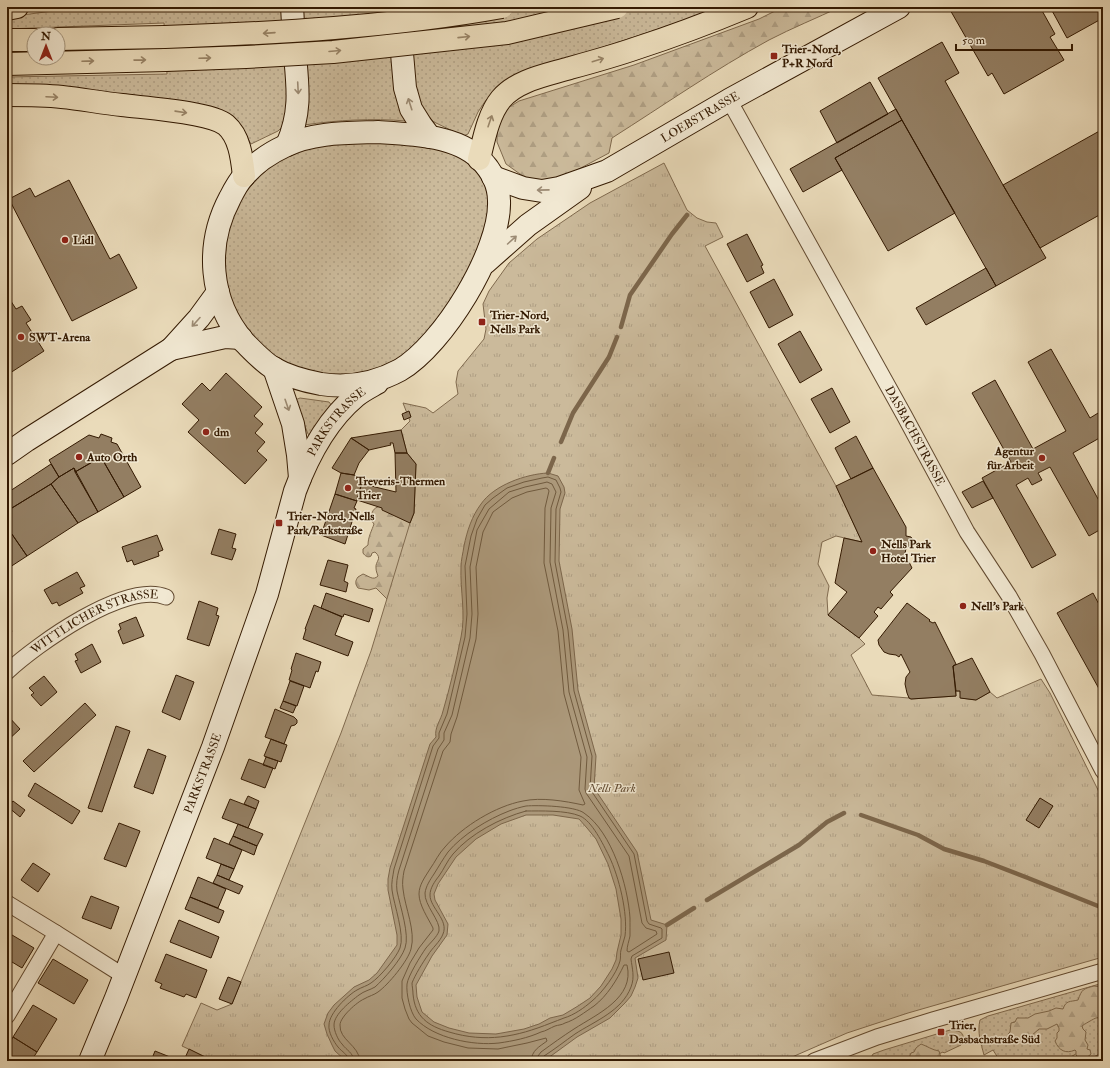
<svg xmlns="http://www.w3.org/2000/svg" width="1110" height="1068" font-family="'IM FELL Double Pica',serif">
<defs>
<pattern id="grass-dots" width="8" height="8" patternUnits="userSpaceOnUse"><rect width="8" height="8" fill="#cbba9b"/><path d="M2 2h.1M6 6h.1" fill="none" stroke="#af9f84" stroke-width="1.8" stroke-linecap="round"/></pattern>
<pattern id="forest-firs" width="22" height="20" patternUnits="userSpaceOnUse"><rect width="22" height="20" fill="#cbba9b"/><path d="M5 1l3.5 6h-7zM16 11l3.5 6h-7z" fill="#af9f84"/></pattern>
<pattern id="park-tufts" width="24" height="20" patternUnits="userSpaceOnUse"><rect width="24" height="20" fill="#cbba9b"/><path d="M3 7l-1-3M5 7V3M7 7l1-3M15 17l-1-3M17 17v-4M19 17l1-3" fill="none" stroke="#af9f84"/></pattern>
</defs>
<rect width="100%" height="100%" fill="#eadbba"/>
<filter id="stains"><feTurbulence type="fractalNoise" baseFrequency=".005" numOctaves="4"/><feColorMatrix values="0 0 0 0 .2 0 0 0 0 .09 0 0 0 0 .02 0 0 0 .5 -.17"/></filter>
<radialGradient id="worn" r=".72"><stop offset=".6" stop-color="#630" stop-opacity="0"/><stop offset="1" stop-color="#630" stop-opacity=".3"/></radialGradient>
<!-- grass -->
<path fill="url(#grass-dots)" stroke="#806a4e" d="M83,7H285L292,99L286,123L278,131L251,144L238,122L229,114L208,107L7,89V77L167,74L164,23L7,29V17Z
M301,7H390L406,121C372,118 338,120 304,125L308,108V95Z
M406,7H720L705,14L588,52L503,85L486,100L478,112L468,134L463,136L434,122L423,113L415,100Z
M343,142H394L438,148L466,159L486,183L491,206L477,256L436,324L405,355L374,371L338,376L304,371L289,365L264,349L245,327L235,309L225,280V246L232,216L243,195L259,177L274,164L289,155L304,149Z
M300,398L329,402L336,411L311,436L308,434L295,400Z
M1103,983V1052L1090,1059L1084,1049L1064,1061H1000L993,1050L984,1055C981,1044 977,1032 980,1020L988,1016Z
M950,1030C962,1031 966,1033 961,1045L944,1053L943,1052L930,1058L932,1061H869L873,1054L884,1050Z"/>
<!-- forest -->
<path fill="url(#forest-firs)" stroke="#806a4e" d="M783,7H840C817,18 792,28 769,40C714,70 664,105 612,138L609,153L577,170L551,180L527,179L506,164L497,142V124L503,111L519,101L634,65L759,19Z
M433,467L388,600L376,588L369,590L358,588C355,584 355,581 358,577L363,574C369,576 373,581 378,576C377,573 376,571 376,568C375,561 383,559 375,552L372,553L371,556C368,558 365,556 363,553V549L368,545C368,537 372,530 374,524L371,520C372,512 372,508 381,506L416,481L415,476L417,474Z
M1094,986L1103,987V1017C1101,1018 1099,1017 1096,1018C1095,1018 1083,1025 1082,1026L1083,1029L1086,1032L1085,1040L1088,1045L1087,1049L1090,1050L1091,1054C1088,1057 1084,1059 1080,1059L1076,1055V1051L1075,1050C1066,1054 1059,1051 1055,1041L1057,1038V1033L1059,1031V1028L1057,1024L1047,1029H1039L1031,1036L1029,1041L1027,1042L1011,1041L1008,1034L1010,1032L1011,1023L1015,1022L1017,1018H1028L1035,1014L1049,1011L1056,1008L1063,1009C1066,1000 1070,1002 1078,1000C1082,989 1083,989 1094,986Z
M921,1044C927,1046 932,1050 939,1051L941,1058L940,1061H905L908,1060L911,1053L914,1052L916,1048Z"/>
<!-- park -->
<path fill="url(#park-tufts)" stroke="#806a4e" d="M664,163L687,210L697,218L707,222L716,223L723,237L705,246L836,486L862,542L836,536L822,542L818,564L829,586L827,598L828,615L859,638L865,644L851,655L872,695L909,698L911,699L956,696V691H960L961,698L976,700L990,692L997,698L1041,679L1050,693L1103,800V957L908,1013L847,1033L783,1061H214L182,1046L201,1003L217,1010L232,1004L341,733L371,651L410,523L414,513L416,464L407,453L401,430L410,421L403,403L426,408L433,413L458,394L456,382L458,371L484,339L486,329L483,304L489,291L509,263L537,239L590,203Z"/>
<!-- water -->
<path fill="#ac997b" stroke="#7c664b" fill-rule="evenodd" d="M548,473L558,476L564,487L565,493L560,509L559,561L572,629L578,690L596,756L594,788L637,852L651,920L667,925L666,940L635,958L638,978L635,987L631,996L625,1003L610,1018L577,1037L544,1061H346L335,1051L332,1045L327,1034L324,1024L328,1013L334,1005L354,987L369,980L377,973L397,945V935L388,890V879L390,868L430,744L436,737C434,728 441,720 443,711C450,687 456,662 461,637C466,614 460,590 461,567C461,560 463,553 464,546C467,531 472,516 481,504C494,485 526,474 548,473ZM526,815H553L579,819L587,828L596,839L608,864L616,889L621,919V935L617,952L616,960L612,969L601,986L590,998L578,1006L563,1015L550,1018L539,1024L524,1029L496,1034L469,1033L449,1028L434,1022L422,1012L417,997L416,985L432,956L447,935L448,924L435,900L434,894L438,884L456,857L476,839L501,824Z"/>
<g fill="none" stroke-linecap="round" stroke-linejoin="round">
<!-- shore -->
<path stroke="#705a3e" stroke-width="1" d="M526,811C540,811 566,810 580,816C592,821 603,844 609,856C619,877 628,913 625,936C624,941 622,945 621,950C620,953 621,957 620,961C617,973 602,993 592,1001C584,1008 574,1015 564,1018C560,1020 555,1021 551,1023C516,1037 486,1043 449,1032C428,1026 415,1017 413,994C413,990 412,986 412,983C415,975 423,962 428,955C432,948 440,942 443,934C449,920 430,908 430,895C430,888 435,881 439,876C444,869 447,861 453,854C470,834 500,818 526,811Z
M349,1061C348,1054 342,1052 338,1047C334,1042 328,1032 329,1025C329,1013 348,995 357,990C362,987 367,986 371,983C380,977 396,958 400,948C405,935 394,905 392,890C391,883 393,876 394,869L433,746L439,738V733L447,714L465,637L467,614L465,566L471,536L477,519L485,505L493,498L507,488L524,482L542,478L548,477L556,480L560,488L561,492L556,509L555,562L568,630L574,691L592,756L590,789L634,854L647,921L649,924L661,928L662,929V938L632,956L631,959C632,968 635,977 631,987C622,1011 595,1021 575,1034C565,1041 555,1049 544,1056L543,1061
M354,1061C353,1052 347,1051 342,1044C338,1040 334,1031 334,1025C334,1014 351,1001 359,995C364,991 370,990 375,987C384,979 401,960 405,948C410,935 400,906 397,891C396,884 397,877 399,870L438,749L444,740V733L452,715L470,638L472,614L470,567L477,530L489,509L509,492L525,487L543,483L547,482L552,484L556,492L551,508L550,562L563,630L569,692L587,757L585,789L586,793L629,856L642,923L646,928L656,931L657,934L629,952L627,951C627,946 629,941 630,936C630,931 630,924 630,918C628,886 612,832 584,813C575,806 538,805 526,806C521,807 514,809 509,811C488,819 462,835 448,852C443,859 439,866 434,874C430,880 426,886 425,893C424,905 441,921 439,931C437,937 430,943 426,948C421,955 408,976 407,984C406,993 410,1012 416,1019C434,1038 473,1046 499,1043C513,1041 528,1038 541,1032C546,1031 550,1028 555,1026C558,1025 562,1025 565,1023C575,1020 585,1012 594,1006C607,996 617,980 624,965H627C635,998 597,1014 574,1029C563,1036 552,1044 541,1052L538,1056L537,1061
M360,1061C359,1045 339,1040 340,1025C340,1017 357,1002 364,999C369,996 374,995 378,992C388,985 408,961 411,949C416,931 405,908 403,889C402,883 403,877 404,871L443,751L450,742L451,734L457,717L476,639L478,614L476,567L483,532L493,512L512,498L527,492L546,488L548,489L549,491L545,508L544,563L558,631L564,694L581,757L579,790L585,804L583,805C565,801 541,797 523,801C496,806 463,826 445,847C439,853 435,862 430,869C425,877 419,885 419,894C419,905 428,918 433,928V930L419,948L410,963L402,981V998L405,1009L409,1019L412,1023L428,1036L444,1042L468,1048L498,1049L527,1043L546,1038L547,1041C539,1047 532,1050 531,1061"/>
<!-- stream -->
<path stroke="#7c664b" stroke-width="4.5" d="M621,327L630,295L672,234L687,215
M561,442L573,413L609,357L617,337
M548,473L554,458
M861,815L918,835L944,849L984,861L1028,878L1103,908
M707,900L799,845L827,822L844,813
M667,925L694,908"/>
</g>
<!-- building -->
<path fill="#937e62" stroke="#341a02" d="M950,7H1040L1055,34L1050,37L1064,60L1004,94L992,73L988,76L949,8Z
M1050,7H1103V18L1067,38Z
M942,42L959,73L945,81L1003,185L1046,258L996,286L878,78Z
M870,82L888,114L837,143L820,111Z
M896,109L902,120L835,158L842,170L803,192L790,169Z
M902,120L955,213L888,251L835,158Z
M1103,129V213L1040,248L1003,185Z
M69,180L110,259L119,254L137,288L72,321L9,199L30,188L35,197Z
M747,234L763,265L761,266L764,273L747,282L727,244Z
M986,268L996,286L926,325L916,308Z
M774,279L793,315L769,328L750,292Z
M7,295L16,309L22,306L31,320L26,323L44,351L7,375Z
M800,331L822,370L800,383L778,344Z
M1051,349L1090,418L1103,410V436L1073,453L1103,508V528L1089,536L1050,467L1038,473L1042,480L1032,485L1028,478L1016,485L1056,555L1032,568L982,478L1011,462L972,393L995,380L1033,449L1066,431L1028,362Z
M226,373L262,407L254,416L263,424L255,433L265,442L257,451L267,460L245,484L188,432L199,420L182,404L202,383L210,391Z
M832,388L850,422L830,433L811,399Z
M409,411L411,417L404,420L402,414Z
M401,430L407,453H395L393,443H390L391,445L369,450L351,438Z
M101,434L112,438L111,442L117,444L141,487L124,497L101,457L75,472L74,468L59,477L49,460L89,435L99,438Z
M856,436L873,468L851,479L835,448Z
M351,438L369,450L359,463L354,475L341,473L332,468Z
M395,453H407L416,464L414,513L410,523L382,510V508L357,500L362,482L375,487L396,492Z
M101,457L124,497L98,512L75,472Z
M51,464L59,477L51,484L7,511V493Z
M74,468L98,512L78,523L51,484L59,477Z
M873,468L906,527V536L911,537L913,540V544L911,546L906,548L905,554L912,568L890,592L893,595L881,609L878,607L874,612L878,616L859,638L828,615L847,592L835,583L844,538L862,542L836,486Z
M341,473L354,475L363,479L357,501L335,494Z
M983,481L993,498L972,508L962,492Z
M51,484L78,523L27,556L7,527V511Z
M335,494L357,501L354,508L356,509L345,544L321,535Z
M7,527L27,556L7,569Z
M219,529L236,534L232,548L236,549L232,560L211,554Z
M157,535L163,550L158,552L159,556L134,565L132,560L127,562L122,547Z
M328,560L348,565L344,581L348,583L346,592L320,585Z
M77,572L85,586L80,588L83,593L59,606L57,602L52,604L44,590Z
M326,593L373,609L369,622L344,614L343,617L321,608Z
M1093,593L1103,612V696L1057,613Z
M199,601L218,608L216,615L219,616L209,646L187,639Z
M907,603L930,620L929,621L933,623L935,622L956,664L953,666L956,696L911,699L909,698L907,693L905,684L906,677L910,672L901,654L899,657L896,655L889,654L884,652L879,645L878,640Z
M314,605L342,617L335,635L353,642L348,656L303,639L306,629H305Z
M136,617L144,636L123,644L118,631L121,629L119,624Z
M7,625L12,631L9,635L12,638L7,643Z
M92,644L101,662L81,673L75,661L78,660L75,654Z
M296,653L321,662L318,672L316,671L310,688L289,680L292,670L291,669Z
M972,658L990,692L976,700L960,698V691H956L953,666Z
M176,675L194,682L180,720L162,712Z
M44,676L57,692L41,706L31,695L34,693L29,688Z
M290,681L304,686L297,706L283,701Z
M283,701L296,706L293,713L280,708Z
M85,703L96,715L34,772L23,761Z
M275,709L294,717L297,720V723L295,725L291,726L284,744L265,737Z
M7,715L20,729L7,741Z
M116,726L130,731L102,812L88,808Z
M271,739L287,745L281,762L264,756Z
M148,749L166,756L153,794L134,787Z
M266,757L278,761L275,769L263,765Z
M249,759L273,768L265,788L241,779Z
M35,783L80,811L72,824L28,796Z
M248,796L259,801L256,809L244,804Z
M1040,798L1053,806L1039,828L1026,820Z
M230,799L256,809L248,828L222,818Z
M13,801L25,810L20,817L8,807Z
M119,823L140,831L126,867L104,859Z
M238,824L263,834L257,846L233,836Z
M233,836L257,846L254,855L229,844Z
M214,838L242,850L234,869L206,858Z
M33,863L50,874L38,892L21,880Z
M221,864L234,869L229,880L217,875Z
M217,875L243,886L239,894L213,883Z
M198,877L226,889L218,908L190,897Z
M91,896L119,907L111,929L82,918Z
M190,897L224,911L219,923L185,909Z
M179,920L219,937L211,958L170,942Z
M7,932L34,948L22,968L7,959Z
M669,952L674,973L643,980L638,959Z
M166,954L207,970L196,998L186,994L184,997L160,988L162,984L155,981Z
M53,959L88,980L74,1004L38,983Z
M228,977L241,982L232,1004L219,999Z
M33,1005L57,1019L37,1052L13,1037Z
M13,1037L37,1052L31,1061H7V1048Z
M189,1049L213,1061H191L185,1058Z
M155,1051L180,1061H151Z"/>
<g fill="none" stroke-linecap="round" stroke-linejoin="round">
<!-- street casing -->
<g stroke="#624a30" stroke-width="17">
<g id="street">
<path id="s1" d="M729,100L904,415L967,532L1009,596L1042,654L1103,771"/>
<path id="s2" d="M7,672C36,645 126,580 166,597"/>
<path d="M7,903L56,933L124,976"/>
<path d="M7,1016L56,933"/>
<path d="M814,1061L877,1037L933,1020L1103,971"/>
</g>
</g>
<!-- secondary casing -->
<g stroke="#341a02" stroke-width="24">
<g id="secondary">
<path d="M398,7L405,88L411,109L421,125L430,137"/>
<path d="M378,132C410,134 456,135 480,159C491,170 499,185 499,201C501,251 443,345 400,370C376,383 348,388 321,384C305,381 287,376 273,368C262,361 253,351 244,342C209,301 205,245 230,198C234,190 238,182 244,176C255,163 270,153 285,146C313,132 348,133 378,132Z"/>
<path d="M287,145C303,109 297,82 294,44C293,32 293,19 292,7"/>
<path id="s3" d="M493,177L523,188L542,191L559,188L607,171L729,100L899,7"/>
<path d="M485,263L528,225L580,188"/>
<path d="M171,349L225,337L241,338"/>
<path d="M274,368L293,424L298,455L300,478"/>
<path d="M7,454L27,440L171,349L199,318L218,292"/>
<path id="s4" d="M90,1061L116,998L213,747L267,594L295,491C308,456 326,421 356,396C362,391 370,387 377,383"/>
</g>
</g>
<!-- primary casing -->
<g stroke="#341a02" stroke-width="24">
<path id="primary" d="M7,9L17,7
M7,95C25,95 44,95 62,97C82,99 102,103 122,105C145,108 210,112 226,125C240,137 242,159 244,176"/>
</g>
<!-- highway casing -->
<g stroke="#341a02" stroke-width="24">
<path id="highway" d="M58,39L165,37
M11,40H34
M7,64L166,60
M479,159C484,139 488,115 501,99C517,80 547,75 570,68C592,62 614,56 637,48C674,36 711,22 747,7"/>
</g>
<!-- street -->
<use href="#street" stroke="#f1e8d2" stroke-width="15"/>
<!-- secondary -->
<use href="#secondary" stroke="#f1e8d2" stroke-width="22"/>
<!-- primary -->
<use href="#primary" stroke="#eadbba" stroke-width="22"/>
<!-- highway -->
<use href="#highway" stroke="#eadbba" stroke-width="22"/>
<!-- highway-bridge casing -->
<g stroke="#341a02" stroke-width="24" stroke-linecap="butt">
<path id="highway-bridge" d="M165,37C278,33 391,27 502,7
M166,60L246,57L333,52L507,33L617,7"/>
</g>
<!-- highway-bridge -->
<use href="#highway-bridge" stroke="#eadbba" stroke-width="22"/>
</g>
<!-- one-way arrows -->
<defs><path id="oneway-shaft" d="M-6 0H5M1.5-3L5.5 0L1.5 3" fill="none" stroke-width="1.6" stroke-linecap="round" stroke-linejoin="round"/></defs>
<g stroke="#988467">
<use href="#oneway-shaft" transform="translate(269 33) rotate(176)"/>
<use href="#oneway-shaft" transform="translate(464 37) rotate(-6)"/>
<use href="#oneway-shaft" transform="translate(335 51) rotate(-5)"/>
<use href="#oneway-shaft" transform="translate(205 58) rotate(-2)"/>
<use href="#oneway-shaft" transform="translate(140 60) rotate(-1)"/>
<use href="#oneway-shaft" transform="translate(598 60) rotate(-17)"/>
<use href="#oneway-shaft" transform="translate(88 61) rotate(-2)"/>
<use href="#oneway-shaft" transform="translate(52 97) rotate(3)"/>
<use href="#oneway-shaft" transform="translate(181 112) rotate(8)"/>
<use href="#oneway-shaft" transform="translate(490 121) rotate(-71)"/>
</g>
<g stroke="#9c8b74">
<use href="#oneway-shaft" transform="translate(298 88) rotate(87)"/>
<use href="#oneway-shaft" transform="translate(410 104) rotate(-108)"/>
<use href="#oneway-shaft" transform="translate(543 190) rotate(179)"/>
<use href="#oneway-shaft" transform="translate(512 240) rotate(-42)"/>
<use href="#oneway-shaft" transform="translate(196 322) rotate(132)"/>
<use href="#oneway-shaft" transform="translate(287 405) rotate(71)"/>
</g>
<!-- markers -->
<g fill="#8f2418" stroke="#f1e8d2" stroke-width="1.5">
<rect x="770" y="52" width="8" height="8" rx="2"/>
<circle cx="65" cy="240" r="4"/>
<rect x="478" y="318" width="8" height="8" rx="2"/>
<circle cx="21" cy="337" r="4"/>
<circle cx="206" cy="432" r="4"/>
<circle cx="79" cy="457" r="4"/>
<circle cx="1042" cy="458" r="4"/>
<circle cx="348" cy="488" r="4"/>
<rect x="275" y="519" width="8" height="8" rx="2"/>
<circle cx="873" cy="551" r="4"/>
<circle cx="963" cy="606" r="4"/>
<rect x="937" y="1028" width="8" height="8" rx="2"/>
</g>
<g text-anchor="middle" stroke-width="3" stroke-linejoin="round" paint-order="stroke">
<!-- poi labels -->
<g font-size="12" font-weight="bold" fill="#341a02" stroke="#f1e8d2" text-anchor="start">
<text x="782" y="53">Trier-Nord,<tspan x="782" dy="14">P+R Nord</tspan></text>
<text x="73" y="244">Lidl</text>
<text x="490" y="319">Trier-Nord,<tspan x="490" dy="14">Nells Park</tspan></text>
<text x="29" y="341">SWT-Arena</text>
<text x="214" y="436">dm</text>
<text x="1034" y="455" text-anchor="end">Agentur<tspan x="1034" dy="14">für Arbeit</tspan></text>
<text x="87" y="461">Auto Orth</text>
<text x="356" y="485">Treveris-Thermen<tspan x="356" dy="14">Trier</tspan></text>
<text x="287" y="520">Trier-Nord, Nells<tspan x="287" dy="14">Park/Parkstraße</tspan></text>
<text x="881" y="548">Nells Park<tspan x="881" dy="14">Hotel Trier</tspan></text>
<text x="971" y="610">Nell's Park</text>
<text x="949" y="1029">Trier,<tspan x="949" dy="14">Dasbachstraße Süd</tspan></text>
</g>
<!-- street labels -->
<g font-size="12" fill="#341a02" stroke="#f1e8d2">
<text dy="4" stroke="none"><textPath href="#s3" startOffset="227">LOEBSTRASSE</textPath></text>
<text dy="4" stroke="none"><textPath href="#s4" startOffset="688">PARKSTRASSE</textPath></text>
<text dy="4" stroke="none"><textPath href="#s1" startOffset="384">DASBACHSTRASSE</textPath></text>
<text dy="4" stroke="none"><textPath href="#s2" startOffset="103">WITTLICHER STRASSE</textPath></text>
<text dy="4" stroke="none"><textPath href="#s4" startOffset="309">PARKSTRASSE</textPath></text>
</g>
<!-- park labels -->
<g font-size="12" font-style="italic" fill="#614a30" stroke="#f1e8d2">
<text x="612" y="792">Nells Park</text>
</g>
</g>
<!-- margin -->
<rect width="1110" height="1068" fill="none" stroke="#eadbba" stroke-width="24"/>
<rect x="8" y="8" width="1094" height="1052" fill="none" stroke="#341a02" stroke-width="2"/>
<rect x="12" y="12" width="1086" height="1044" fill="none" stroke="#341a02"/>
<!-- north arrow -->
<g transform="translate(46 46)"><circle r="19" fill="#f1e8d2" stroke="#a5967f"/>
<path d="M0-3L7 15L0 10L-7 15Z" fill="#8f2418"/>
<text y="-6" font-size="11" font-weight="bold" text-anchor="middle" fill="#341a02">N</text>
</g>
<!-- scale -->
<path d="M956 44v6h116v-6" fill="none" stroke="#341a02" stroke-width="2"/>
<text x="962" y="44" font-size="12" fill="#341a02" stroke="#f1e8d2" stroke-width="3" paint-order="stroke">50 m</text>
<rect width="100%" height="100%" filter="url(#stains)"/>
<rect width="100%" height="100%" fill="url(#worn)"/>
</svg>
